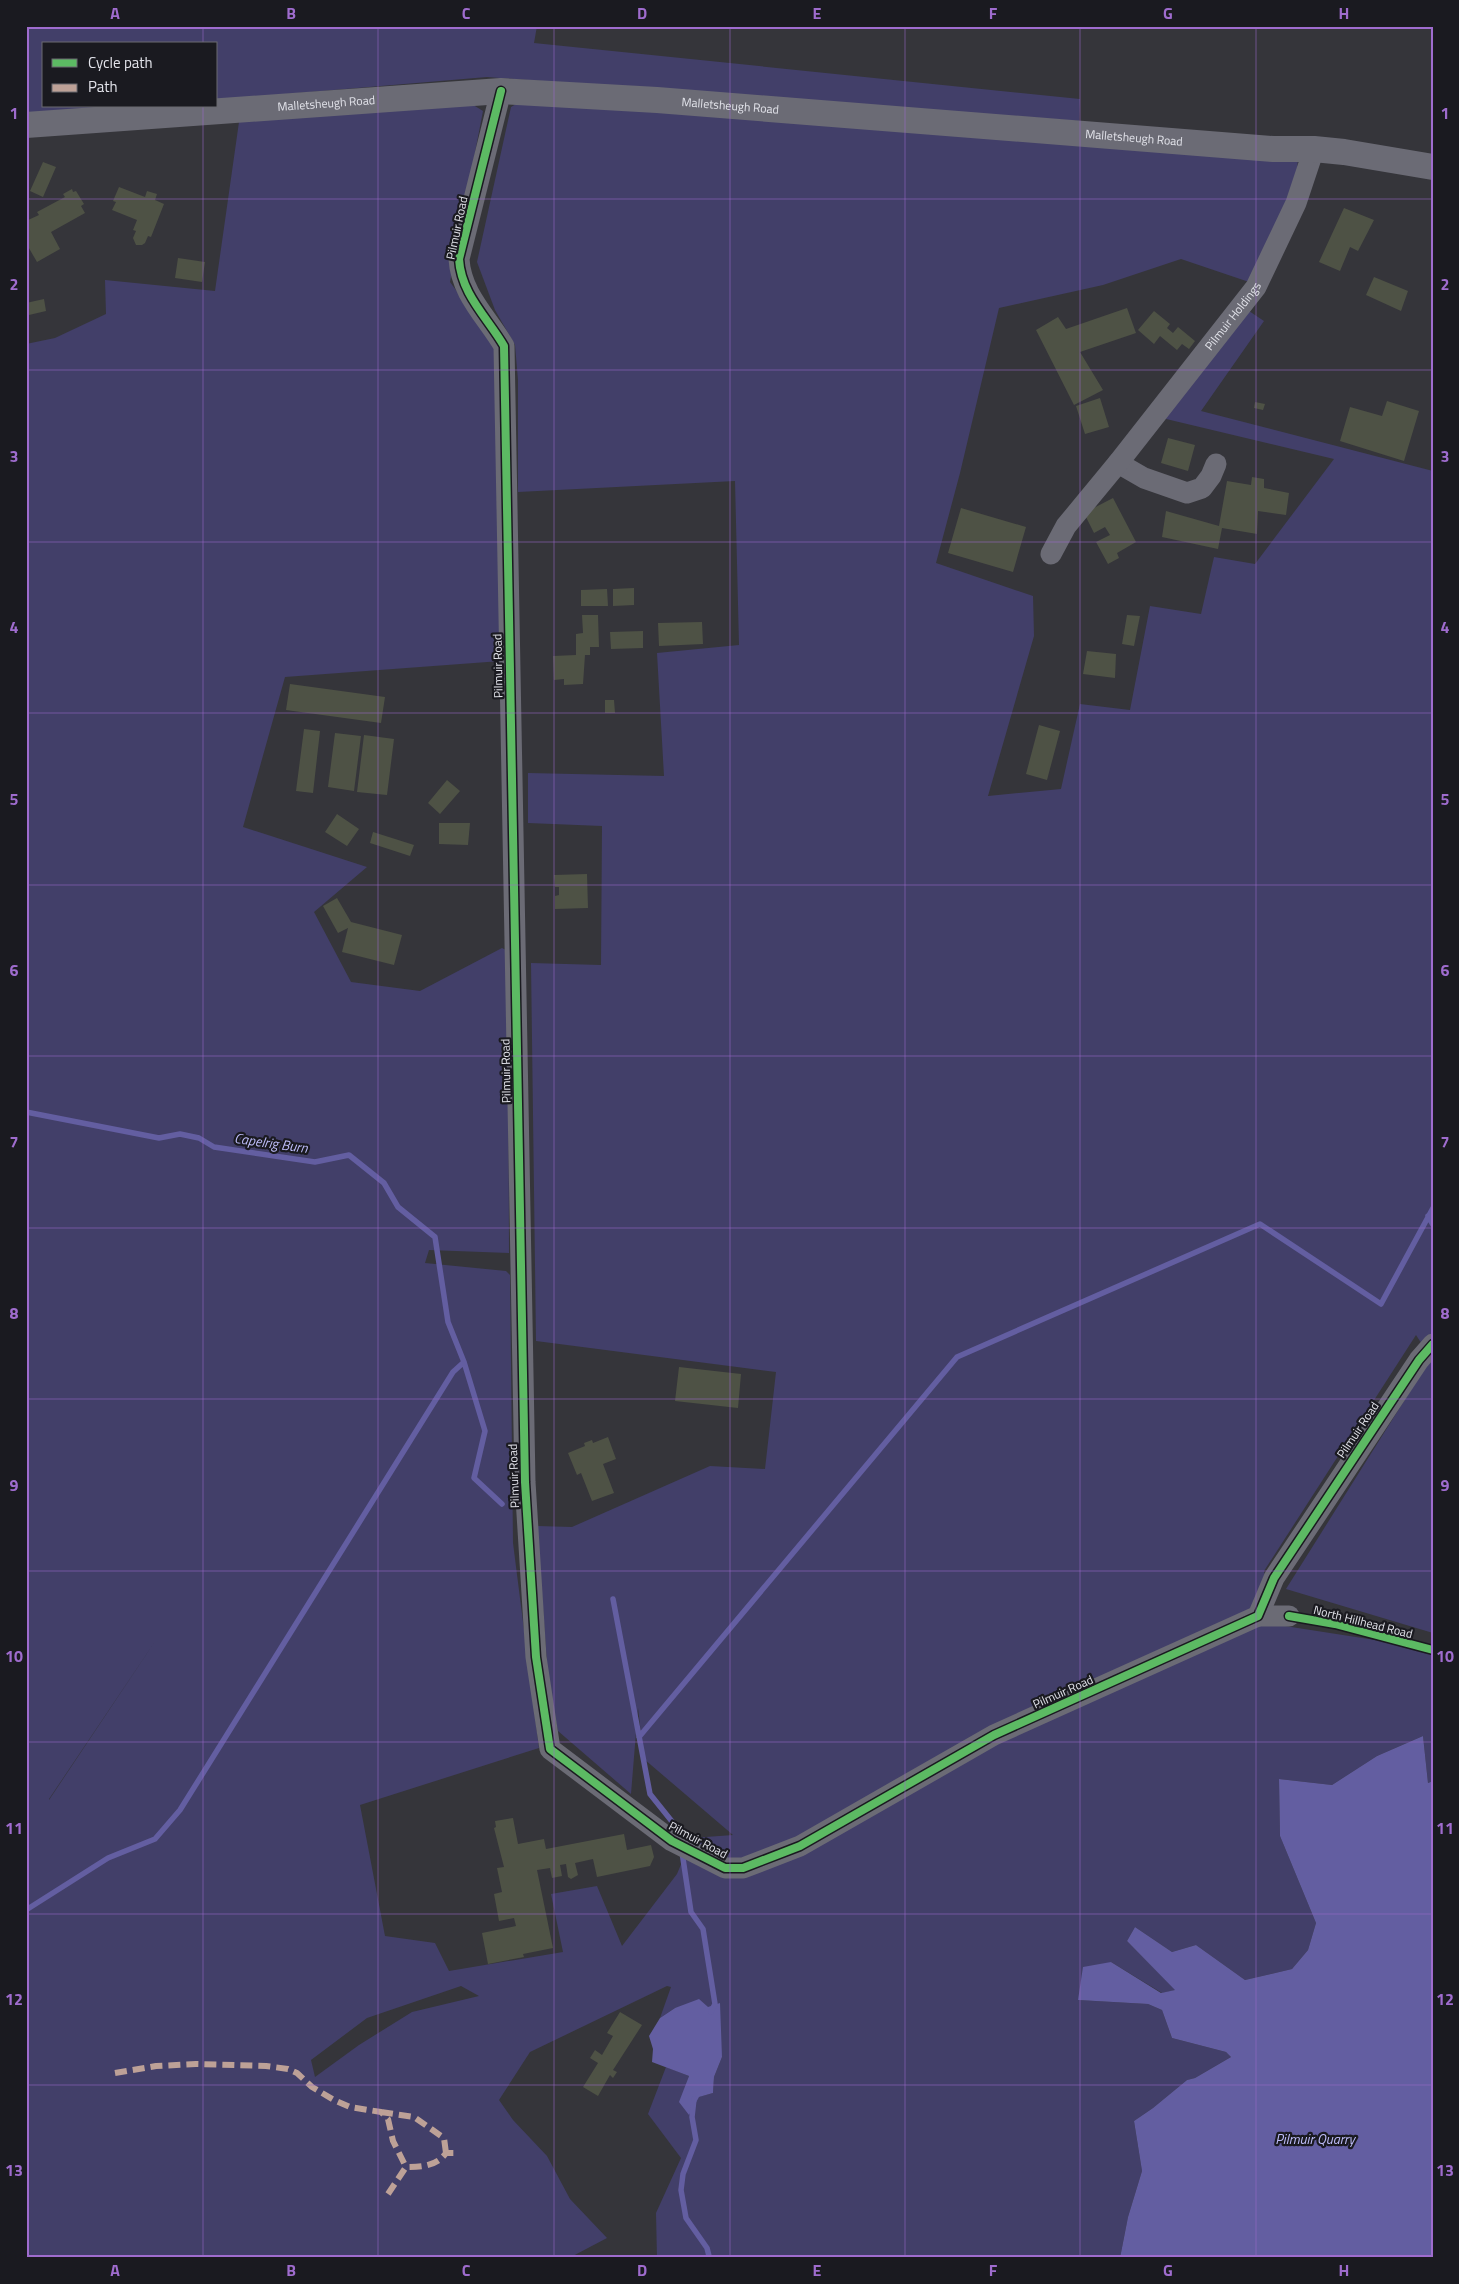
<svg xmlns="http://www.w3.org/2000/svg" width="1459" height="2284" font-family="'Titillium Web',sans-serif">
<rect width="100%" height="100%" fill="#35353a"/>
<!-- green -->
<path fill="#423f69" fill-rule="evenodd" d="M26,26H537L534,43L1080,99L1079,121L487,77L216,100V44H44V106H144L26,116Z
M523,100L1298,160L1294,192L1252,283L1181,259L1103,285L999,308L960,473L936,563L1033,596L1034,636L988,796L1061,789L1080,704L1130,710L1150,606L1201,614L1214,557L1255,564L1334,459L1162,418L1246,309L1264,321L1201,411L1433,471V1633L1286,1589L1431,1358L1416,1335L1264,1571L1272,1624L1433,1649V1781L1428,1783L1423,1736L1377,1756L1332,1785L1279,1779L1280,1836L1316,1923L1308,1950L1292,1969L1245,1980L1196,1945L1172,1952L1135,1927L1127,1941L1176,1990L1162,1993L1111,1962L1078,2000L1148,2004L1162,2010L1172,2038L1226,2052L1231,2057L1195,2078L1187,2080L1153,2108L1134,2121L1142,2171L1128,2217L1120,2258H657L656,2213L681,2158L648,2114L666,2067L689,2076L680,2102L713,2093L714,2077L722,2057L708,2007L675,2008L660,2018L671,1987L667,1986L530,2052L499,2100L513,2120L547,2156L570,2199L607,2238L569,2258H26V344L55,338L106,314L105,280L215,291L239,122L470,103L483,111L450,282L494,342L501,661L285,677L243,827L367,867L314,912L351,982L420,991L502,948L508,951L509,1253L429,1250L425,1263L506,1271L510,1275L513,1543L539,1748L360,1805L385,1936L435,1943L449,1971L563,1952L551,1894L597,1886L622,1946L677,1874L692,1838L733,1835L644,1759L638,1708L631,1794L558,1731L549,1690L537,1526L572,1527L710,1466L765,1469L776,1372L536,1341L531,963L601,965L602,826L528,823V773L664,776L657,653L739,645L735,481L518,492V380L515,345L495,310L477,262L511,107ZM158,1637L49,1800V1799ZM461,1986L479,1996L412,2012L359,2045L315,2077L311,2060L367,2018Z"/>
<!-- water -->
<path fill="#635ea1" d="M1423,1736L1428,1783L1433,1781V2258H1120L1128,2217L1142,2171L1134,2121L1153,2108L1187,2080L1195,2078L1231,2057L1226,2052L1172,2038L1162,2010L1148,2004L1078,2000L1083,1967L1111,1962L1161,1993L1175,1990L1127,1941L1135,1927L1172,1952L1196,1945L1245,1980L1292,1969L1308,1950L1316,1923L1280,1836L1279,1779L1332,1785L1377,1756Z
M699,1999L708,2007L720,2003L722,2057L714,2077L713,2093L699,2097L689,2115L679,2102L689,2076L652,2062L653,2049L649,2036L660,2018L675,2008Z"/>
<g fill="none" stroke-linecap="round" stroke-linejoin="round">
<!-- stream -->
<path stroke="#635ea1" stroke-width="5.5" d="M26,1112L159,1138L180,1134L199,1138L214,1147L315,1162L349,1155L384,1183L398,1207L435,1237L448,1322L464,1362L485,1431L474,1478L502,1504
M1428,1216L1433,1225
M613,1599L650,1794L678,1829L680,1838
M639,1737L957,1357L1260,1224L1381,1304L1433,1208
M682,1852L691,1912L703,1929L715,2004L711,2012
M26,1910L108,1858L155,1839L180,1810L453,1372L464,1362
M694,2099L692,2117L696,2140L683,2174L681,2190L686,2218L707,2248L709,2256L707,2258"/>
</g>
<!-- building -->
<path fill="#4e5245" d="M43,162L56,167L43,197L30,191Z
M119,187L145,197L147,191L157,194L155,200L164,204L151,237L148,236L145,243L142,245H136L133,238L136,231L133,230L137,220L112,210L116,202L113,201Z
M72,189L73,192L76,191L84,204L81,206L85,213L51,232L60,249L37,262L26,243V221L39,215L37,212L65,197L63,194Z
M1344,208L1374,220L1358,251L1350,247L1340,271L1319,262Z
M178,258L205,262L202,282L175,278Z
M1374,277L1408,291L1401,311L1366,295Z
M44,299L46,311L29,315L26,303Z
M1127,308L1136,333L1080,352L1103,390L1074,405L1036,330L1058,317L1066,329Z
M1154,311L1170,324L1167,328L1173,333L1178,327L1195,341L1189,349L1182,344L1177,350L1160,336L1154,344L1138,330Z
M1100,398L1109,427L1085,434L1076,406Z
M1387,401L1419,411L1404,461L1340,441L1350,407L1382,416Z
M1255,402L1265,404L1263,410L1254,408Z
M1168,438L1195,445L1188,471L1161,463Z
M1252,477L1264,479V488L1289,493L1286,515L1258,511L1257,534L1222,528L1218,549L1162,537L1166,511L1219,526L1227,481L1251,485Z
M1113,498L1136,542L1117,553L1119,558L1108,564L1096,542L1110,535L1105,527L1094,533L1084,513Z
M961,508L1026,527L1013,572L948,553Z
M634,588V605L613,606V589Z
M607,589L608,606H581V590Z
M582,615H598L599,647H590V655H585L583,684L564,685V679L554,680L553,656L576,655V634L583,633Z
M1127,615L1140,616L1134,646L1122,644Z
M702,622L703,644L659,646L658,623Z
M643,631V648L611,649L610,632Z
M1087,651L1116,654L1115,678L1083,674Z
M290,684L385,697L381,723L286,710Z
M605,700H614L615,713H605Z
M1039,725L1060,731L1047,780L1026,774Z
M304,729L320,731L313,793L296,791Z
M335,733L361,736L354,791L328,787Z
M364,735L394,739L387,795L357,792Z
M447,780L460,791L440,814L428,803Z
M337,814L359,829L347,846L325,832Z
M439,823H470L468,845L439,844Z
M373,832L414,845L410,856L370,843Z
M587,874L588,908L555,909V896L559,895V887H555L554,875Z
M337,898L351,922L402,935L394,965L342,952L348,928L338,933L323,906Z
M679,1367L741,1374L738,1408L675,1401Z
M608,1437L616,1459L603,1464L614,1493L592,1501L581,1473L577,1475L568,1453L585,1446L584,1443L592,1440L593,1443Z
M513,1818L518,1844L544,1839L546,1849L624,1834L627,1850L651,1845L654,1857L650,1866L597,1877L593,1859L575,1863L578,1875L571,1879L568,1877L566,1864L560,1865L562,1876L552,1878L550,1868L537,1870L553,1948L523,1954L524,1957L488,1964L482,1933L516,1926L514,1918L499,1921L494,1894L502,1892L497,1868L504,1867L494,1828L496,1827L495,1821Z
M620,2012L642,2025L613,2070L617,2072L613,2078L610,2075L598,2096L583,2087L598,2063L590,2058L595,2050L602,2055L613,2036L607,2033Z"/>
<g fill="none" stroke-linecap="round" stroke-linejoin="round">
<!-- minor -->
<g stroke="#6b6b75" stroke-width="21">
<path d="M501,91L459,259C461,294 487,317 504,346L525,1482L536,1657L550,1749L672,1841L725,1868H743L800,1846L994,1735L1258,1616L1274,1578L1419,1360L1433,1344"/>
<path d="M1118,463L1144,478L1187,493L1202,488L1211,476L1216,464"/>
<path id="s1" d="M1051,554L1066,526L1118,463L1256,287L1296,203L1314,149"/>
<path d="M1258,1616H1289"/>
</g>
<!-- tertiary -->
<path stroke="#6b6b75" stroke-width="26" id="s2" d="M26,125L501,91L657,100L1273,149H1314L1344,152L1433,167"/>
<!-- quiet -->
<path stroke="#bda197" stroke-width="6" stroke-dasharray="12 6" stroke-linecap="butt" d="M115,2073L156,2066L196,2064L266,2066L288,2069L297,2073L312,2087L334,2100L350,2107L381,2112L388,2119L393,2141L406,2167
M381,2112L414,2117L444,2138L446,2153
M388,2194L406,2167C421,2167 437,2166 446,2153H458"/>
<!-- cycleway casing -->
<g stroke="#1a1a20" stroke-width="11">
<path id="cycleway" d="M501,91L459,259C461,294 487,317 504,346L525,1482L536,1657L550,1749L672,1841L725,1868H743L800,1846L994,1735L1258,1616L1274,1578L1419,1360L1433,1344
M1289,1616L1335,1624L1433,1650"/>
</g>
<!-- cycleway -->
<use href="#cycleway" stroke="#5cba63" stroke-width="8"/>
</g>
<!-- grid -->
<path fill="none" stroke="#9f6cce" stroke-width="1" stroke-opacity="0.55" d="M203,26V44M378,26V2258M554,26V2258M730,26V2258M905,26V2258M1080,26V2258M1256,26V2258M203,106V2258M26,199H1433M26,370H1433M26,542H1433M26,713H1433M26,885H1433M26,1056H1433M26,1228H1433M26,1399H1433M26,1571H1433M26,1742H1433M26,1914H1433M26,2085H1433"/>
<g text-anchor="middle" stroke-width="4.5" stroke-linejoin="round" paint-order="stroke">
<!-- street labels -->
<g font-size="12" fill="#e2e3ea" stroke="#1a1a20">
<text dy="4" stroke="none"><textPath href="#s2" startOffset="301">Malletsheugh Road</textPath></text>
<text dy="4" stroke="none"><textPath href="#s2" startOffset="706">Malletsheugh Road</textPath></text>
<text dy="4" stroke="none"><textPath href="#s2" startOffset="1111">Malletsheugh Road</textPath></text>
<text transform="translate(457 228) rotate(-78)" y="4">Pilmuir Road</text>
<text dy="4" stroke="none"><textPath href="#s1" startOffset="300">Pilmuir Holdings</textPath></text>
<text transform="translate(498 666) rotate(-91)" y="4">Pilmuir Road</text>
<text transform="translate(506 1071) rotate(-91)" y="4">Pilmuir Road</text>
<text transform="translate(1358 1430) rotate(-56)" y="4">Pilmuir Road</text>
<text transform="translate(514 1476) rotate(-92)" y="4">Pilmuir Road</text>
<text transform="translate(1363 1622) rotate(14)" y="4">North Hillhead Road</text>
<text transform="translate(1063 1692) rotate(-24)" y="4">Pilmuir Road</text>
<text transform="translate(698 1840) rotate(28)" y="4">Pilmuir Road</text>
</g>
<!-- water labels -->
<g font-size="14" font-style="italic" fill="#bebdf9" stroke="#1a1a20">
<text transform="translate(271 1143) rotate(8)" y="5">Capelrig Burn</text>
<text x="1315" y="2144">Pilmuir Quarry</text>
</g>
</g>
<!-- border -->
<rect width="1459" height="2284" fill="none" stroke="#1a1a20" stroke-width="55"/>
<!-- legend -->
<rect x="42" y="42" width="175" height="65" fill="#1a1a20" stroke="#6a6a71"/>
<rect x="52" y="59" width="25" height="8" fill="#5cba63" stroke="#6a6a71"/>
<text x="88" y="68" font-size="15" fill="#e2e3ea">Cycle path</text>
<rect x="52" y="84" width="25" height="8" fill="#bda197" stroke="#6a6a71"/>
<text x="88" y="92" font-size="15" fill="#e2e3ea">Path</text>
<rect x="28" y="28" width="1404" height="2228" fill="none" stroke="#9f6cce" stroke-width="2"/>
<g font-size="16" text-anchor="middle" font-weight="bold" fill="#9f6cce">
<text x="115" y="19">A</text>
<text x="291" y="19">B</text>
<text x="466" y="19">C</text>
<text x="642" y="19">D</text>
<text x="817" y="19">E</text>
<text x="993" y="19">F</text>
<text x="1168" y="19">G</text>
<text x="1344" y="19">H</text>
<text x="14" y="119">1</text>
<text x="1445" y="119">1</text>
<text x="14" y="290">2</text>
<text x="1445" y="290">2</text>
<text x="14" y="462">3</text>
<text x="1445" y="462">3</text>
<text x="14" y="633">4</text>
<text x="1445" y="633">4</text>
<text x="14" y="805">5</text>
<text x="1445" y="805">5</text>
<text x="14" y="976">6</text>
<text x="1445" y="976">6</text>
<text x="14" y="1148">7</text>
<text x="1445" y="1148">7</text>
<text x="14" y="1319">8</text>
<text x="1445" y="1319">8</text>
<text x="14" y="1491">9</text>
<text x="1445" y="1491">9</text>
<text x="14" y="1662">10</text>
<text x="1445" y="1662">10</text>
<text x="14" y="1834">11</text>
<text x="1445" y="1834">11</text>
<text x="14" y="2005">12</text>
<text x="1445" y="2005">12</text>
<text x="14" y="2176">13</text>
<text x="1445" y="2176">13</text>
<text x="115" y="2276">A</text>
<text x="291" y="2276">B</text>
<text x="466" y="2276">C</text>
<text x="642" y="2276">D</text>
<text x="817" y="2276">E</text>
<text x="993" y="2276">F</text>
<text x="1168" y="2276">G</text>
<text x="1344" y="2276">H</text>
</g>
</svg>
